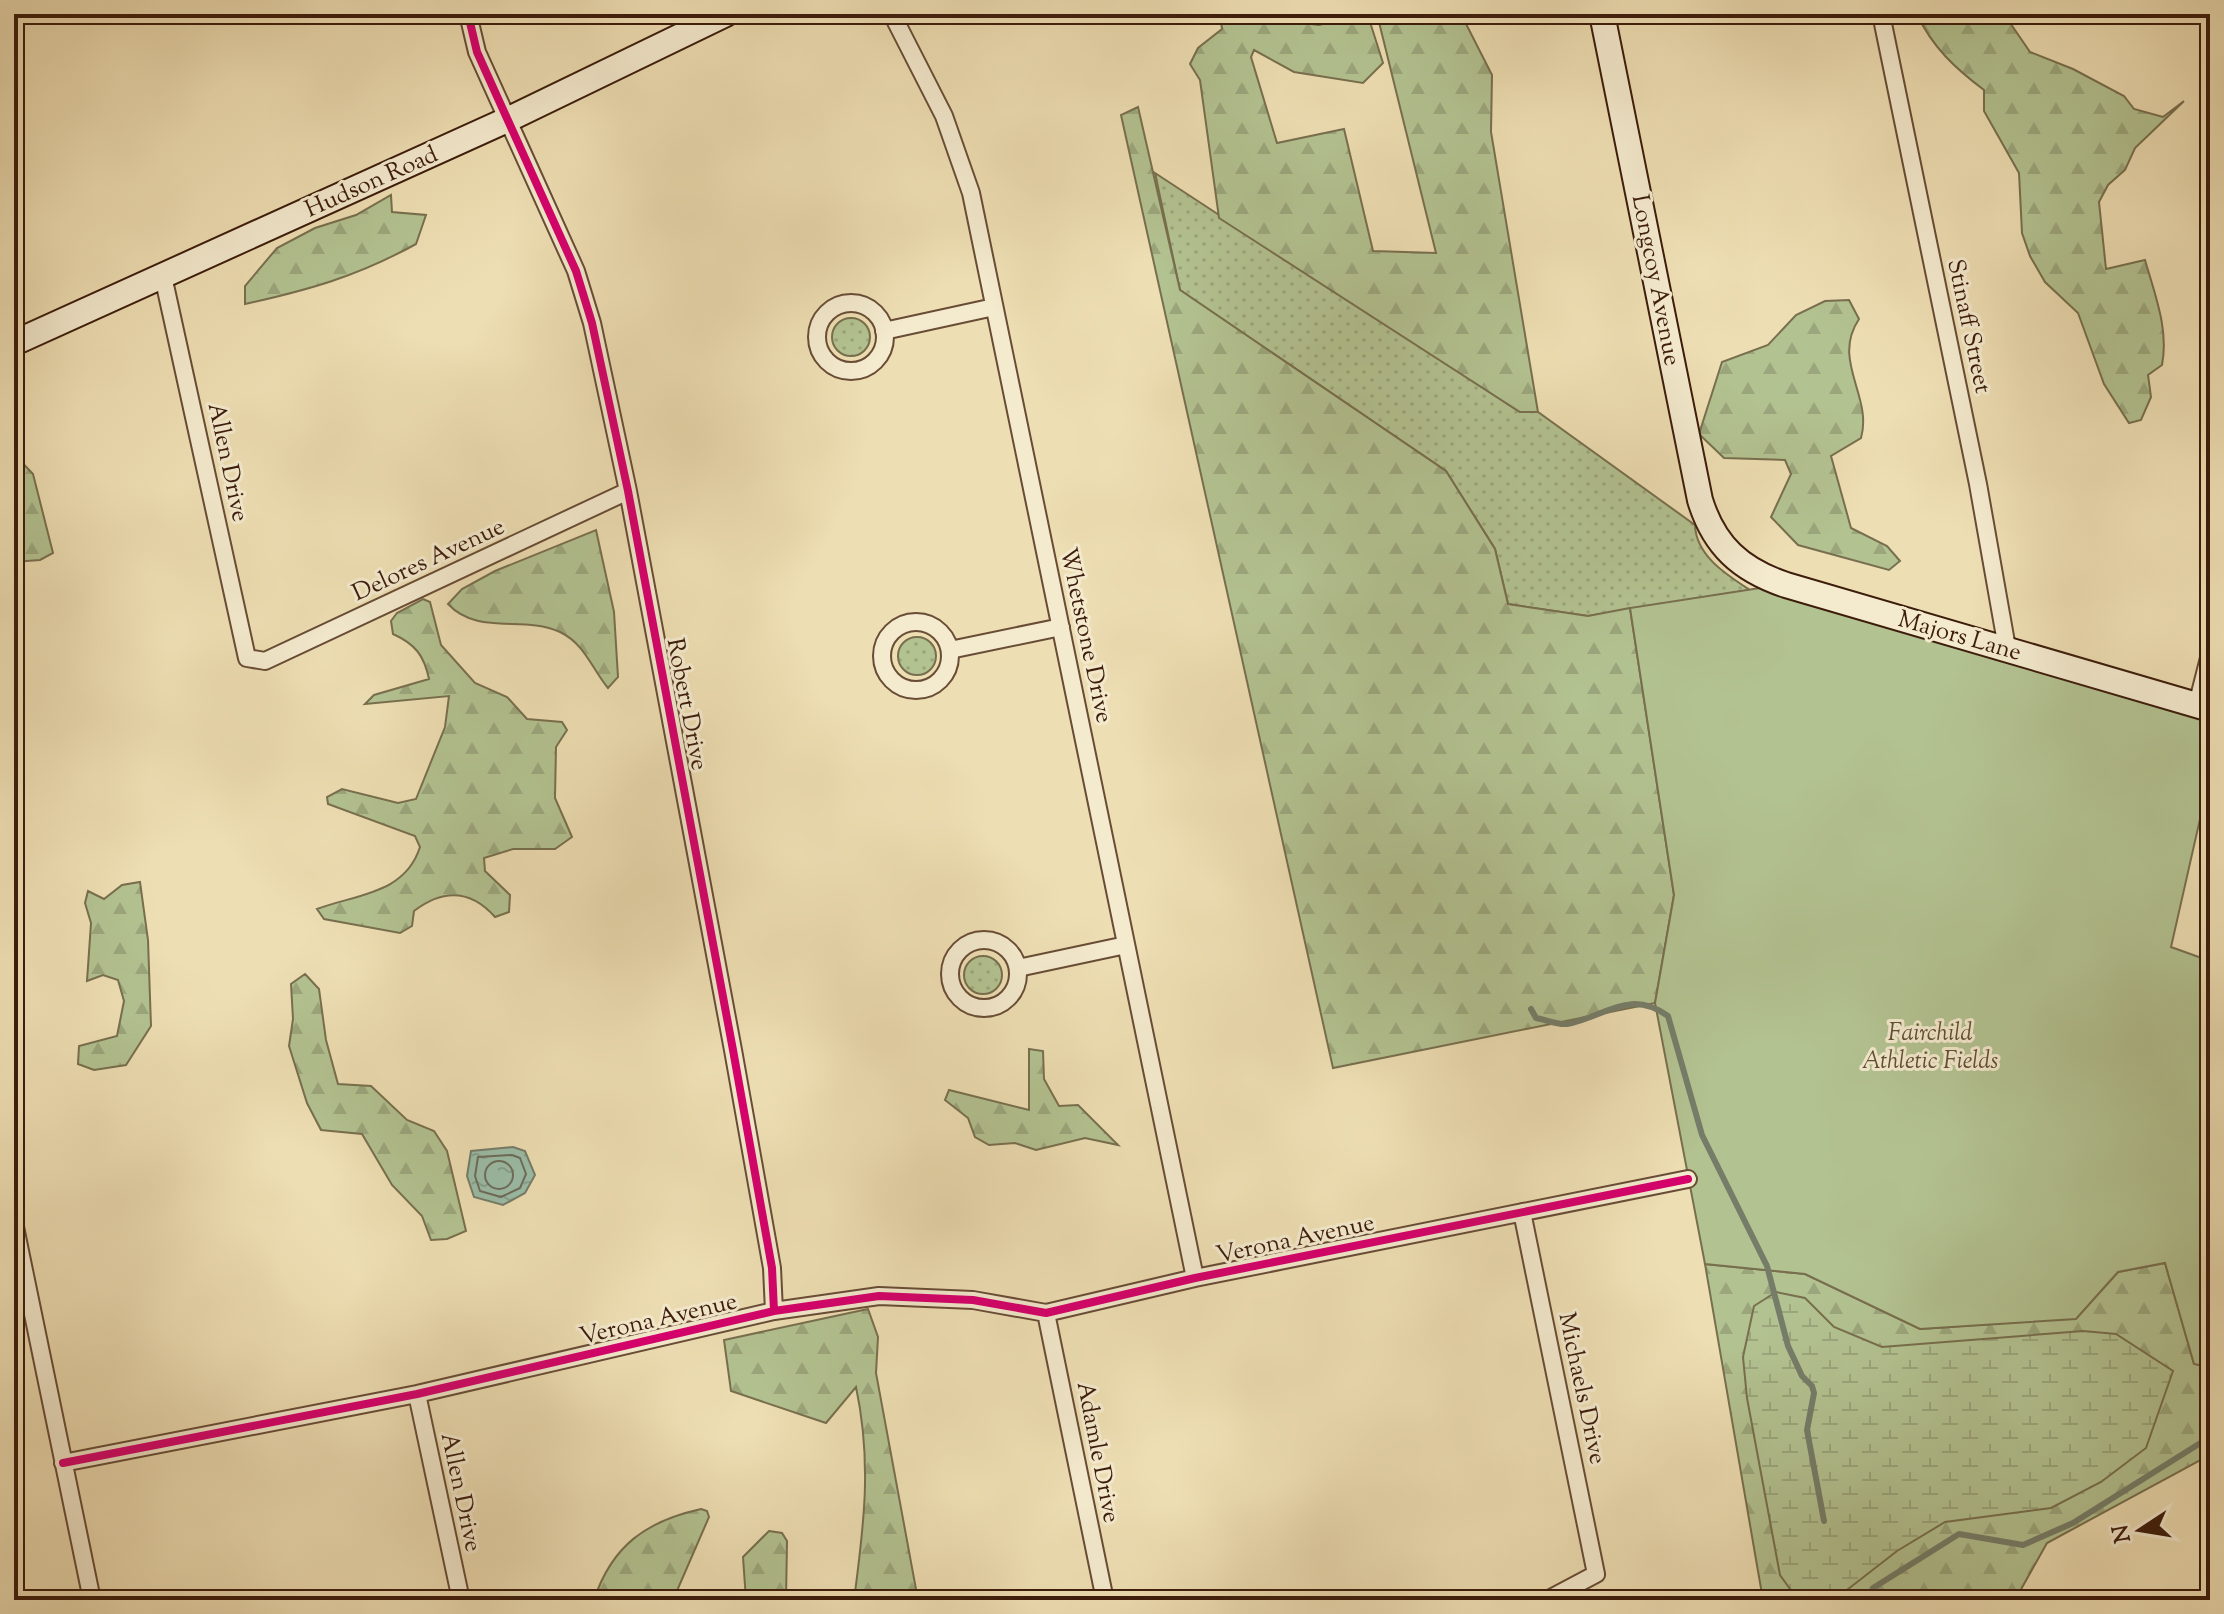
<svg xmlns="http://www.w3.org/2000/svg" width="2224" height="1614" font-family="'Sorts Mill Goudy',serif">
<defs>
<pattern id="grass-dots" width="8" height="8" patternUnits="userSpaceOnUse" patternTransform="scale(2)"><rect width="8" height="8" fill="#b3c291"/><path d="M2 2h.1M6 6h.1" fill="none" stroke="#9ba67c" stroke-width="1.8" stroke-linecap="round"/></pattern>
<pattern id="forest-firs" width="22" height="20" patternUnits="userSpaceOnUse" patternTransform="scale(2)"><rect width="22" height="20" fill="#b3c291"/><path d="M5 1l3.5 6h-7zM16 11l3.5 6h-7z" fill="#9ba67c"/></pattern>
<pattern id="wetland-marsh" width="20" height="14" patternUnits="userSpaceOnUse" patternTransform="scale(2)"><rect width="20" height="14" fill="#b3c291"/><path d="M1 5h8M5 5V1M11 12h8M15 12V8" fill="none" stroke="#9ba67c"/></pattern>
<pattern id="water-ripples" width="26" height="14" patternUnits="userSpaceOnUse" patternTransform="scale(2)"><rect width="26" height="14" fill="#9bbda8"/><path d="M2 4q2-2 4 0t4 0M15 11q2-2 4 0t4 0" fill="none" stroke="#86a28f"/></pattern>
</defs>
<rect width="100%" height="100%" fill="#eedeb3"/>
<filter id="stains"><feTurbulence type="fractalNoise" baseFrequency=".0025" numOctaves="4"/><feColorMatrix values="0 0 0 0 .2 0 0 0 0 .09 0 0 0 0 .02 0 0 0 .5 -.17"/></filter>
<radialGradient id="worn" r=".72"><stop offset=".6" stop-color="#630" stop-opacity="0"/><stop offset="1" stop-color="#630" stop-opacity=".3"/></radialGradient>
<!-- grass -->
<path fill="url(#grass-dots)" stroke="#786f4e" stroke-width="2" d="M1155,173L1520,412H1538L1695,525C1696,556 1727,575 1750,590L1588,616L1508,604L1495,549L1446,471L1180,290Z
M832 337a19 19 0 1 1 38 0a19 19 0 1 1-38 0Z
M898 656a19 19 0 1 1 38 0a19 19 0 1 1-38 0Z
M964 975a19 19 0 1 1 38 0a19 19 0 1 1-38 0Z"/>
<!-- forest -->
<path fill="url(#forest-firs)" stroke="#786f4e" stroke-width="2" d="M1220,14H1296L1311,24L1319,25L1331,22L1340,14H1371L1370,22L1383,63L1363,83L1294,72L1254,50L1251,57L1277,143L1344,129L1373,251L1436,253L1377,14H1461L1492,75L1491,132L1538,412H1520L1219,218L1200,80L1190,64L1198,48L1222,29Z
M1917,14H2004L2030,52L2073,69L2124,96L2134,109L2163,117L2184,101L2135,148L2125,170L2108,185L2099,202L2106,269L2145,260C2155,295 2169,330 2162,365L2148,375L2151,397L2141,420L2129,423L2104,384L2078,313L2045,282L2030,256L2022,233L2019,173L1984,111V90C1956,69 1932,47 1917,14Z
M1138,107L1180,290L1446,471L1495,549L1508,604L1588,616L1630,608L1674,895L1655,1003L1333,1068L1121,115Z
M391,195L392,212L426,215L416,244C358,276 309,290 245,304V286L277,248L315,228L356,215Z
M1849,300L1859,319C1831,361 1873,396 1861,438L1831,456L1851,528L1887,546L1900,561L1889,570L1798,545L1771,517L1791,474L1785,460L1724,458L1699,434L1722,362L1768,345L1796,315L1825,301Z
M14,454L33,474L53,553L40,560L14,562V511H17Z
M596,530L614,612L618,677L608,688C592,669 585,644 560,632C523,615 478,636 448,604L462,589L495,571Z
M423,599L430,602L441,645L475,683L507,697L527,719L562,722L567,730L556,747L555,798L572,837L555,849H513L484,858L485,871L510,895L509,912L495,917C470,889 443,889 414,911L412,926L400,933L324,919L317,909C357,894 405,894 420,847L415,836L328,804L327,797L342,789L398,803L416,799L445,727L449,696L365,704L374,695L429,679C424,655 415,644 393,634L391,621L397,613Z
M140,882L148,940L151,1026L126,1065L94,1070L78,1064L79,1046L117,1036L124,1001L118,980L103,975L87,981L91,923L85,903L88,891L104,899L122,885Z
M305,974L319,989L326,1040L338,1084L371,1086L407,1120L434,1131L447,1151L466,1231L447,1239L431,1240L422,1216L392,1185L362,1134L321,1130L307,1103L289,1046L293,1019L291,984Z
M1029,1049L1043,1051L1044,1079L1059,1106L1078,1105L1118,1145L1085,1138L1036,1150L1015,1143L989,1145L975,1137L968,1118L945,1100L949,1090L1029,1110Z
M2165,1263L2194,1364L2210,1367V1455L2047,1543L2015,1600H1763L1705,1264L1805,1274L1920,1329L2076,1318L2118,1272Z
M868,1309L878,1337L876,1373L918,1600H854C864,1525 872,1462 856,1387L826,1423L731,1391L724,1340Z
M701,1509L707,1511L709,1517L673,1600H594C612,1545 647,1521 701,1509Z
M769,1531L782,1533L787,1541L786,1600H746L743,1557Z"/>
<!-- wetland -->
<path fill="url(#wetland-marsh)" stroke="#786f4e" stroke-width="2" d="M1776,1292L1805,1298L1834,1327L1882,1347L2083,1331L2116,1334L2173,1371L2146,1448L2101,1482L2051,1508L1945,1522L1897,1551L1834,1600H1798L1780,1575L1747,1398L1743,1357L1754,1306Z"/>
<!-- park -->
<path fill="#b3c291" stroke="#786f4e" stroke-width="2" d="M1760,588L2167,707L2210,723V775L2171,947L2210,961V1367L2194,1364L2165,1263L2118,1272L2076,1319L1920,1329L1805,1274L1705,1264L1655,1003L1674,895L1630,608Z"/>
<!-- water -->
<path fill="url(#water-ripples)" stroke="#757d69" stroke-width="2" d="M513,1147L525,1151L535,1175L525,1193L503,1205L474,1197L467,1176L471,1151Z"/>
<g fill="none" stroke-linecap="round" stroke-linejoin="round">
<!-- shore -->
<path stroke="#6c6c5a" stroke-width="2" d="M512,1155L520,1158L526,1174L520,1188L501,1197L480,1191L475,1176L478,1157Z
M485 1175a14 14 0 1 1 28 0a14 14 0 1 1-28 0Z"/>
<!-- stream -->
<path stroke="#757d69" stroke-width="6" d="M1531,1009L1536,1018C1547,1020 1557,1025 1567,1024C1605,1017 1629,988 1668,1016L1702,1135L1767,1266L1788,1346L1802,1376L1812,1386L1814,1393L1807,1430L1824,1521
M1867,1600L1873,1588L1959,1534L2023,1545L2073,1523L2210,1437"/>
<!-- street casing -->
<g stroke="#684c35" stroke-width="20">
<path id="street" d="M468,14L477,52L576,271L592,323L628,491L733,1050L772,1268L774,1311
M892,14L944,116L971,193L1195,1278
M1881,14L1978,484L2007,648
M163,276L247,658L265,661L628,491
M817 337a34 34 0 1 1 68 0a34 34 0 1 1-68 0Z
M884,331L994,307
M882 656a34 34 0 1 1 68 0a34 34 0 1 1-68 0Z
M950,650L1061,627
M2197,705L2210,654
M950 974a34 34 0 1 1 68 0a34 34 0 1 1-68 0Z
M1018,968L1126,945
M1522,1212L1596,1574L1547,1600
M14,1222L92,1600
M1046,1313L1105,1600
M417,1394L461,1600
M63,1463L417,1394L774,1311L879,1296L973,1300L1046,1313L1195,1278L1688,1179"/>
</g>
<!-- secondary casing -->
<g stroke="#3c1c0b" stroke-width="28">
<path id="secondary" d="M1602,14L1700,500C1714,546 1741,570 1786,585L2210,709
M14,343L509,119L726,14"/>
</g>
<!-- street -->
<use href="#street" stroke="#f4eace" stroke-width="16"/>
<!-- secondary -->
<use href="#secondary" stroke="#f4eace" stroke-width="24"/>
<!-- cycleway casing -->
<g stroke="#f4eace" stroke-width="13">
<path id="cycleway" d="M468,14L477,52L576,271L592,323L628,491L733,1050L772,1268L774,1311
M63,1463L417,1394L774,1311L879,1296L973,1300L1046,1313L1195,1278L1688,1179"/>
</g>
<!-- cycleway -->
<use href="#cycleway" stroke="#d6006c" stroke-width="8"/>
</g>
<g text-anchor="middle" stroke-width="6" stroke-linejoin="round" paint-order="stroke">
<!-- street labels -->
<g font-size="24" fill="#3c1c0b" stroke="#f4eace">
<text transform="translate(371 181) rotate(-24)" y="8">Hudson Road</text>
<text transform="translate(1657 280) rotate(79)" y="8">Longcoy Avenue</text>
<text transform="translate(1970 326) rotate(78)" y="8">Stinaff Street</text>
<text transform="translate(229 462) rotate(78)" y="8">Allen Drive</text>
<text transform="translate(428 559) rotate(-25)" y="8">Delores Avenue</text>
<text transform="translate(1087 635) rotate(78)" y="8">Whetstone Drive</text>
<text transform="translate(1960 635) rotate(16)" y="8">Majors Lane</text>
<text transform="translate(688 704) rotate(79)" y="8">Robert Drive</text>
<text transform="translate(1295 1238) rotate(-12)" y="8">Verona Avenue</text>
<text transform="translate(658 1318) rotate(-13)" y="8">Verona Avenue</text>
<text transform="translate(1583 1388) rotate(78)" y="8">Michaels Drive</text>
<text transform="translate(1099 1452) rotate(79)" y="8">Adamle Drive</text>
<text transform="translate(462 1492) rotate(78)" y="8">Allen Drive</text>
</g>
<!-- park labels -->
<g font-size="24" font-style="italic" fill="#604e33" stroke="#f4eace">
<text x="1930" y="1040">Fairchild<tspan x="1930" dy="28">Athletic Fields</tspan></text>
</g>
</g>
<!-- margin -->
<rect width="2224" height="1614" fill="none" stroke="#eedeb3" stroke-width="48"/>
<rect x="16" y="16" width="2192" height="1582" fill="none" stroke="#3c1c0b" stroke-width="4"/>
<rect x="24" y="24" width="2176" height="1566" fill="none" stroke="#3c1c0b" stroke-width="2"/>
<!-- north arrow -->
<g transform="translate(2140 1530) rotate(258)" stroke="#f4eace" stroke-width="6" paint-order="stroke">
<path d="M0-6L14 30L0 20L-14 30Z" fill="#3c1c0b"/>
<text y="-12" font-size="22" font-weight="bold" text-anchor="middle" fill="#3c1c0b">N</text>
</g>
<rect width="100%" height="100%" filter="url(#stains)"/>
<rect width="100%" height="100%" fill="url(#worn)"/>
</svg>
